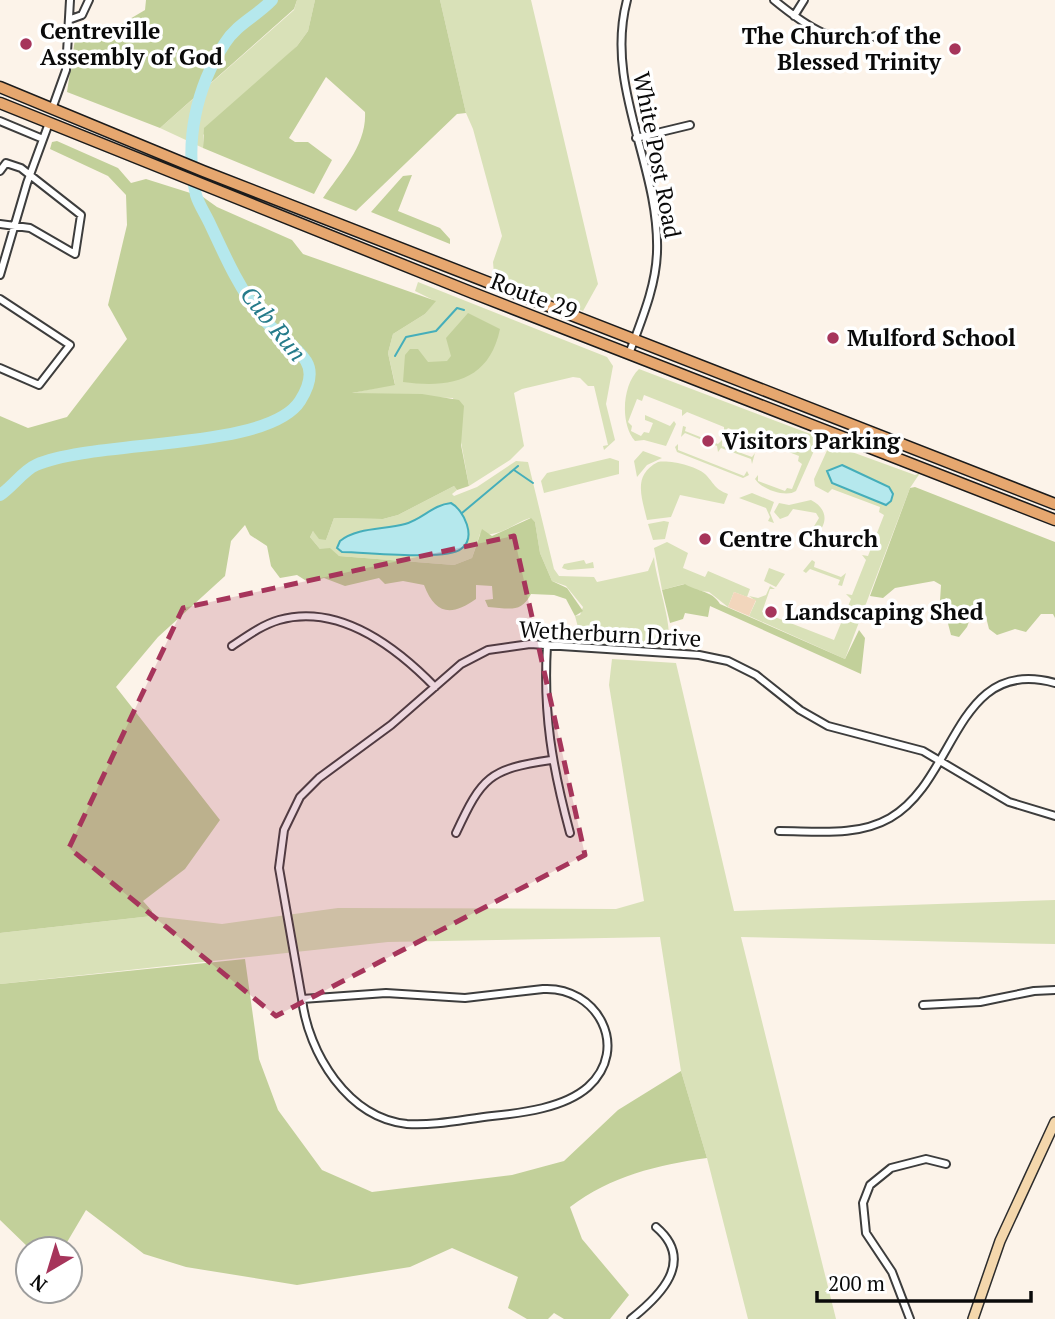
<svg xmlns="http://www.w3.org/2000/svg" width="1055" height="1319" font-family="'PT Serif',serif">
<rect width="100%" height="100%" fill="#fcf3e9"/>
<!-- green -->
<path fill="#d9e1b8" d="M297,0H315L308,31L297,46L203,135V148L160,128L294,10Z
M440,0H531L598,284L583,311L494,274L493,262L502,236L473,129L466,113Z
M418,282L607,357L613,366L606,404L615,440L604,450L603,446L608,445L594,386H588L580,378L573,377L522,389L514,393L524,446L510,460L469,486L453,398L347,394L395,384L388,353L393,334L425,314L435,301L415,291Z
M639,369L813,435L817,444L796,491C786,498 761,489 755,479L758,475V481L785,491L787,488L792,489L802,464L798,461L799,456L728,428L724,433V427L687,412L682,416V410L644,395L642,401L637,399L628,422L632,426L631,431L641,436L644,432L649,433L653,423L645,420V415L670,426L674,421L676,424L666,446L644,440L635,441C620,424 622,385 639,369Z
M683,426L686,427L685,431L718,444L722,440V446L752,457L755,453L752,464L751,459L721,448L718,452L717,446L685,433L681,437Z
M678,444V450L744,476L747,471L749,475L743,478L677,452L675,447Z
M830,444L915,475L920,473L910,488L845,659L749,616L756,601L749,596L758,598L766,595L770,586L775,589H770L762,612L834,640L851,599L846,594L852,595L866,560L862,555L868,556L884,515L879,512L880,507L832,489L828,493L815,486L814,479Z
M643,451L662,458L647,465L637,477L634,461Z
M610,458L619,461V474L544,493L541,481L547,473Z
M516,461L528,462L554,569L559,576L594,577L597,582L648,571L654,557C656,582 675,628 667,648L582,642L575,616L580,615L583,607L566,586L552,581L540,553L535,522L530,518C511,524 502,537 480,534L472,558L454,565L339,556L320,549L310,537L313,531L326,540L334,518L383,519L398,515L454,486L457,490L452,494L454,496L477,487Z
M658,462C670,460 698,466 707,476C715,485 715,489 728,494L724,504L680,495L671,517L647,520C642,498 632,475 658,462Z
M752,493L774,502L770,513L774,523L768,521L770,517L766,508L739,498Z
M811,500C827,508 829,523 816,535L813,528L819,518L816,513L793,509L788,516L780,519L774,512L779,503L789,505Z
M664,521L669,522L665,539L653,540L648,524Z
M667,542L688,553L683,568L705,577L708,571L750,589L747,597L734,592L728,607L709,592L693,590L684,584L662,590L654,548Z
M584,560L586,564L593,562L594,568L568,570L562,568L564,564Z
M812,560L815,562L814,567L841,577L846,573L842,586L838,585L840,580L810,569L806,573L803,571Z
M769,568L785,574L776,587L764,581Z
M612,659L676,663L734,911L1055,900V944L741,937L836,1319H748L707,1158L681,1071L660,937L388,942L0,984V933L152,916L222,924L338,908L616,909L644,901L609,685Z"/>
<!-- forest -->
<path fill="#c2d09a" d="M146,0H297L294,9L160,128L67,92L77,26L113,29L145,10Z
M315,0H440L466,113L457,114L356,211L323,198C341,172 367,145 365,112L326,77L289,138L295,142H308L332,160L314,194L203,148L204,128L297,46L308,31Z
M57,141L118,168L131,183L146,179L203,197L217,207L292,240L303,254L436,301L425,314L393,334L388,353L395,385L352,393L422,394L459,400L464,406L461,445L469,486L457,490L454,486L398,515L383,519L334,518L326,540L319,539L313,531L310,537L320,549L330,548L339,556L454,565L472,558L482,529L492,536L531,518L535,522L540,553L552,581L567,588L583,611L575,616L566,599L554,595L531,594C521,614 508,608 488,607L485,600L493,599L492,586L476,585V599C451,617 435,614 424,585L403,581L385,584L379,578L345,586L324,578L308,582L297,575L280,578L271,566L267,546L250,535L245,525L231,541L225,576L158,637L116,687L220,820L185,869L143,901L152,911V916L0,933V416L28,428L67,417L127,339L108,305L127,225L126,195L108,176L50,149L52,142Z
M412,175L398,211L440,228L450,239V244L371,212L403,176Z
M468,313L500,329C489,382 449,388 403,382L405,355L410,349H418L428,362L447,361L451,356L446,338Z
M915,487L1055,542V618L1053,614H1041L1026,632L1015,629L997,635L989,629L984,609L970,619L967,627L959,637L951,635L945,612L947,598L940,601L941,585L934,581L895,588L883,598L870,596L910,488Z
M685,584C697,592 712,590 720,604L845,659L859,630L865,638L861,674L710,606L708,617L685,613L683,619L670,623L662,590Z
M245,959L259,1059L278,1110L322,1170L372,1192L512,1175L564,1161L618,1110L681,1071L707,1158C657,1165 611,1176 570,1207L582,1239L629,1295L610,1319H564L554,1313L548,1319H527L508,1308L518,1277L452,1248L410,1267L297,1285L186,1267L144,1254L86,1210L63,1249H30L0,1220V984Z"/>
<!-- sand -->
<path fill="#f2d6bc" d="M734,592L756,600L749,616L728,607Z"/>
<!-- water -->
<path fill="#b5e8ed" stroke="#45aeba" stroke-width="2" d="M842,465L889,487L893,494L891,501L886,505L832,483L827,471Z
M451,503C464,510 477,538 461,549C446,561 365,552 342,552L337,548L340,541C358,527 384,530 405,524C423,519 432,505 451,503Z"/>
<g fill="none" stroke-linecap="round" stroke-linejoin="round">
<!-- stream -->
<path stroke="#45aeba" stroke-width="2" d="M395,356L406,337L436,331L457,308L464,310
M514,470L533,483
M462,513L518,466"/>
<!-- river -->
<path stroke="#b5e8ed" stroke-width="12" d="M0,495C12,487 24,470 36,465C95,439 268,451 300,401C307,390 314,374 306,361C295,344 274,333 261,316C239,288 225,256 210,224C206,215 199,205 196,195C184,143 196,87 225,43C237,24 257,16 272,0"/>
<!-- minor casing -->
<g stroke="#3d3d3d" stroke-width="10">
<path id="minor" d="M627,0C604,87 660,166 657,252C656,287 641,321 629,354
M774,0C802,23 839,51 875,36
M794,16L804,0
M71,19L82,15L89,0
M52,109L66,70L70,0
M0,121L43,139
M636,138L690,125
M0,171L6,163L21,168L81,215L75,254L30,228L0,224
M0,275L27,183L49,123
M0,299L70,345L39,385L0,368
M547,645C543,714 552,766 570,833
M232,646C247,636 262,625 279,620C340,603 396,647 435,687
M779,831C816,831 857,837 890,818C957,780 955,655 1055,683
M456,833C482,777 489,769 551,760
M543,989C597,986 631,1048 588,1087C564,1108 522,1113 492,1116C465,1119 435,1126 407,1124C348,1118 308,1053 302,999L386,993L465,998Z
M302,999L279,868L284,830L300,797L319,778L391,725L461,664L488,650L530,644L699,655L728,661L756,675L800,710L828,726L923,751L1009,802L1055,816
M923,1005L980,1002L1034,991L1055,990
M631,1319C660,1296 696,1261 656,1227
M910,1319L892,1272L866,1233L863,1203L870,1185L891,1168L926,1159L946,1164"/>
</g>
<!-- secondary casing -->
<g stroke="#2c2c2c" stroke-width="12">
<path id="secondary" d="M973,1319L1000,1241L1055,1122"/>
</g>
<!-- primary casing -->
<g stroke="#1b1b1b" stroke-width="13">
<path id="primary" d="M0,87L203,171L1055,504
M0,103L473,293L1055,520"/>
</g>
<!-- minor -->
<use href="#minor" stroke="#fff" stroke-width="6"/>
<!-- secondary -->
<use href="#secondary" stroke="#f4d7ac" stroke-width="9"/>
<!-- primary -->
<use href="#primary" stroke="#e6a76f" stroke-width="10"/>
</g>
<!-- marked area -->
<path fill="#a6355b" fill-opacity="0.2" stroke="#a6355b" stroke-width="5" stroke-dasharray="14 9" stroke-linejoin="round" d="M514,536L585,855L276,1016L69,848L183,608Z"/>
<!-- markers -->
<g fill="#a6355b" stroke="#fff" stroke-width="2.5">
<circle cx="26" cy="44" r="7"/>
<circle cx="955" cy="49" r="7"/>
<circle cx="833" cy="338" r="7"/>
<circle cx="708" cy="441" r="7"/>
<circle cx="705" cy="539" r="7"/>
<circle cx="771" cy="612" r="7"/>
</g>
<g text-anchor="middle" stroke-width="7" stroke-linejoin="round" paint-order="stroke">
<!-- poi labels -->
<g font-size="23" font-weight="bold" fill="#0a0a0a" stroke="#fff" text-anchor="start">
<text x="40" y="39">Centreville<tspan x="40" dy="26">Assembly of God</tspan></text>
<text x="941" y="44" text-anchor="end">The Church of the<tspan x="941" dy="26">Blessed Trinity</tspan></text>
<text x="847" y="346">Mulford School</text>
<text x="722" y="449">Visitors Parking</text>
<text x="719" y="547">Centre Church</text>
<text x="785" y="620">Landscaping Shed</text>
</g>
<!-- street labels -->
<g font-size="23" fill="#0a0a0a" stroke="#fff">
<text transform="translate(657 155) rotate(79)" y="8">White Post Road</text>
<text transform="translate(534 296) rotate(21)" y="8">Route 29</text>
<text transform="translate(610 634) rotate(3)" y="8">Wetherburn Drive</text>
</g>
<!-- water labels -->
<g font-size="24" font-style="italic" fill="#257b8a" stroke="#fff">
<text transform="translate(273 324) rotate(51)" y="8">Cub Run</text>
</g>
</g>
<!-- north arrow -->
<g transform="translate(49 1270) rotate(218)"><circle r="33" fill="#ffffff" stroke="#9d9d9d" stroke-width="2"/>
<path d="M0-5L12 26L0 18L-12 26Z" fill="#a6355b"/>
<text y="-10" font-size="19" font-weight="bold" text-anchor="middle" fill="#0a0a0a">N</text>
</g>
<!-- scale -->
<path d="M817 1291v10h214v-10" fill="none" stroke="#0a0a0a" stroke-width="3.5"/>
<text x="828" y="1291" font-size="21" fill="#0a0a0a" stroke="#ffffff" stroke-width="5" paint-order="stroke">200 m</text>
</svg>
